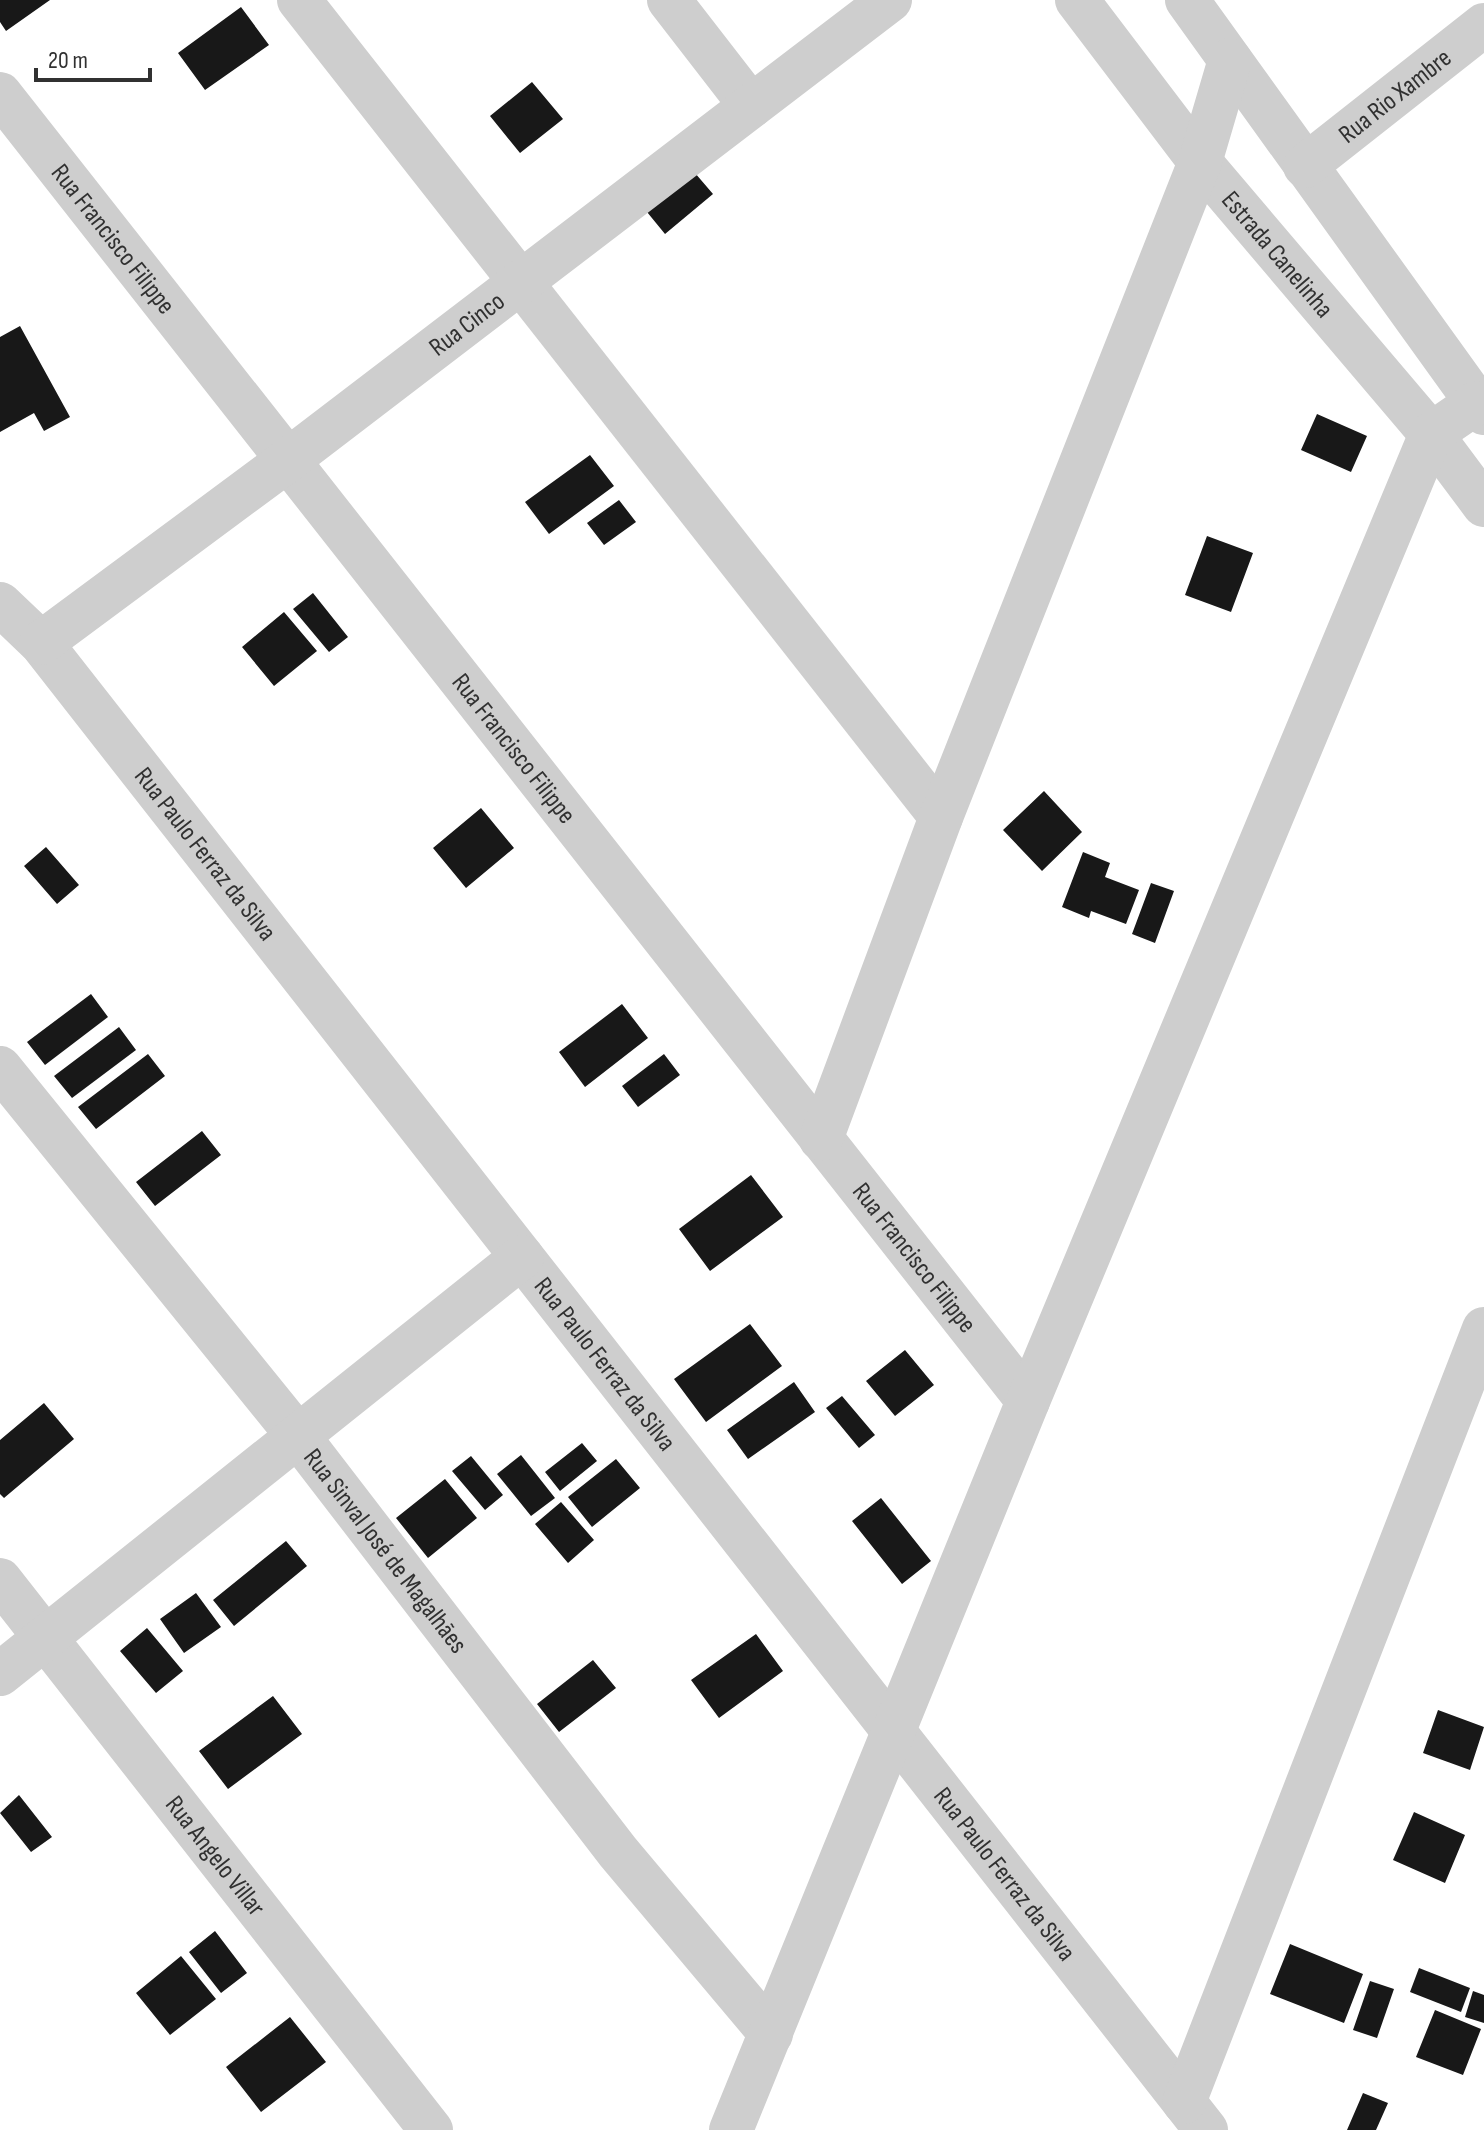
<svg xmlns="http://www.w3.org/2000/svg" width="1484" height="2130" font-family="'Sofia Sans Condensed',sans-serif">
<rect width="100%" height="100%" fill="#fff"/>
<!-- building -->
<path fill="#181818" d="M0,0H50L6,31L0,22Z
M241,7L269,45L205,90L178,53Z
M532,82L563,119L520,153L490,116Z
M695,173L713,194L665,234L647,212Z
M20,326L70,417L44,431L34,413L0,432V337Z
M1317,414L1367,436L1351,472L1301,450Z
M590,455L614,486L549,534L525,502Z
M619,500L636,522L604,545L587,523Z
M1207,536L1253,553L1231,612L1185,595Z
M313,593L348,637L329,652L293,609Z
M284,612L317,651L274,686L242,647Z
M1044,791L1082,832L1042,871L1003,830Z
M481,808L514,848L466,888L433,848Z
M46,847L79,885L57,904L24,866Z
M1083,852L1110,863L1105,877L1139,890L1126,924L1091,911L1089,918L1062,907Z
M1151,883L1174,891L1155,943L1132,934Z
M91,994L108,1017L45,1065L27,1042Z
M622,1004L648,1038L585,1087L559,1052Z
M119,1027L136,1050L72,1098L54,1076Z
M148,1054L165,1076L96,1129L78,1107Z
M664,1054L680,1075L638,1107L622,1086Z
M202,1131L221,1155L155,1206L136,1182Z
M751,1175L783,1217L710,1271L679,1229Z
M750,1324L782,1366L706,1422L674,1379Z
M905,1350L934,1385L895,1416L866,1381Z
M794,1382L815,1412L748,1459L727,1430Z
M842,1396L875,1435L859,1448L826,1408Z
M44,1403L74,1439L4,1498L0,1494V1440Z
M582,1443L597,1461L560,1491L545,1472Z
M521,1455L555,1498L531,1516L497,1474Z
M471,1456L503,1495L485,1510L452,1471Z
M616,1459L640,1488L592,1527L568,1497Z
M445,1479L477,1518L428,1558L396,1518Z
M881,1498L931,1561L902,1584L852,1521Z
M561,1502L594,1540L568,1563L535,1524Z
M286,1541L307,1566L234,1626L213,1600Z
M196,1593L221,1627L184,1653L160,1619Z
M147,1628L183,1671L156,1693L120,1651Z
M756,1634L783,1671L719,1718L691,1680Z
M593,1660L616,1688L559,1732L537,1704Z
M273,1696L302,1734L228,1789L199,1751Z
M1438,1710L1484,1727L1470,1770L1423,1753Z
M19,1795L52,1837L31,1852L0,1813Z
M1414,1812L1465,1835L1445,1883L1393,1860Z
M215,1931L247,1973L221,1993L189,1952Z
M1290,1944L1363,1974L1344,2023L1270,1994Z
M181,1956L216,1999L170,2035L136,1993Z
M1419,1968L1470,1988L1461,2012L1410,1992Z
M1370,1981L1394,1989L1377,2038L1353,2030Z
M1473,1991L1484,1995V2023L1465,2017Z
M1435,2010L1481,2029L1463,2075L1416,2057Z
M290,2017L326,2062L261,2112L226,2067Z
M1363,2093L1388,2103L1376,2130H1347Z"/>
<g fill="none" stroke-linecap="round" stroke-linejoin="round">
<!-- minor -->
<g stroke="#cecece" stroke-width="44">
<path d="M299,0L941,817"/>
<path d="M669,0L751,106"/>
<path id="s1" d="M1077,0L1200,162L1431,434L1484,505"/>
<path d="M1187,0L1484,413"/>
<path id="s2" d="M0,94L1028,1401"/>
<path id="s3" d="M1305,166L1484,25"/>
<path id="s4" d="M0,604L41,643L1206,2130"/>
<path id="s5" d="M41,643L288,460L890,0"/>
<path id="s6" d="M0,1068L298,1436L618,1852L771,2034"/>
<path d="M821,1139L941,817L1200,162L1230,60"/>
<path id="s7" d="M0,1580L431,2130"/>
<path d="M0,1674L522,1257"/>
<path d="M1184,2102L1484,1329"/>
<path d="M731,2130L1028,1401L1431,434L1476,403"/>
</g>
</g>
<g text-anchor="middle" stroke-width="8" stroke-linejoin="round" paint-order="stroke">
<!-- street labels -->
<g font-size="26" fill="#313131" stroke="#fff">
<text dy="9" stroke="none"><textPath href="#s3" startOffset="114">Rua Rio Xambre</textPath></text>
<text dy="9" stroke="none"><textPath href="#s2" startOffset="184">Rua Francisco Filippe</textPath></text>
<text dy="9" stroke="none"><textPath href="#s1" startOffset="324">Estrada Canelinha</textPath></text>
<text dy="9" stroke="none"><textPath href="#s5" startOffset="532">Rua Cinco</textPath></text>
<text dy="9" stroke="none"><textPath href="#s2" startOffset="832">Rua Francisco Filippe</textPath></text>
<text dy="9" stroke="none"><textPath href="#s4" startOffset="324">Rua Paulo Ferraz da Silva</textPath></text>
<text dy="9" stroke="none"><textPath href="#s2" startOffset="1480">Rua Francisco Filippe</textPath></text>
<text dy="9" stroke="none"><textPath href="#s4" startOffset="972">Rua Paulo Ferraz da Silva</textPath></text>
<text dy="9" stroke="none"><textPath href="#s6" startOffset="618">Rua Sinval José de Magalhães</textPath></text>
<text dy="9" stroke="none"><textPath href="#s7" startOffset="350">Rua Angelo Villar</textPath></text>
<text dy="9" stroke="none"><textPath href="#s4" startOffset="1620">Rua Paulo Ferraz da Silva</textPath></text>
</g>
</g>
<!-- scale -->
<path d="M36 68v12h114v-12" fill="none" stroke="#313131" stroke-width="4"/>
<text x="48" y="68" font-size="24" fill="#313131" stroke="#ffffff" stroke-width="6" paint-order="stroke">20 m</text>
</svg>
